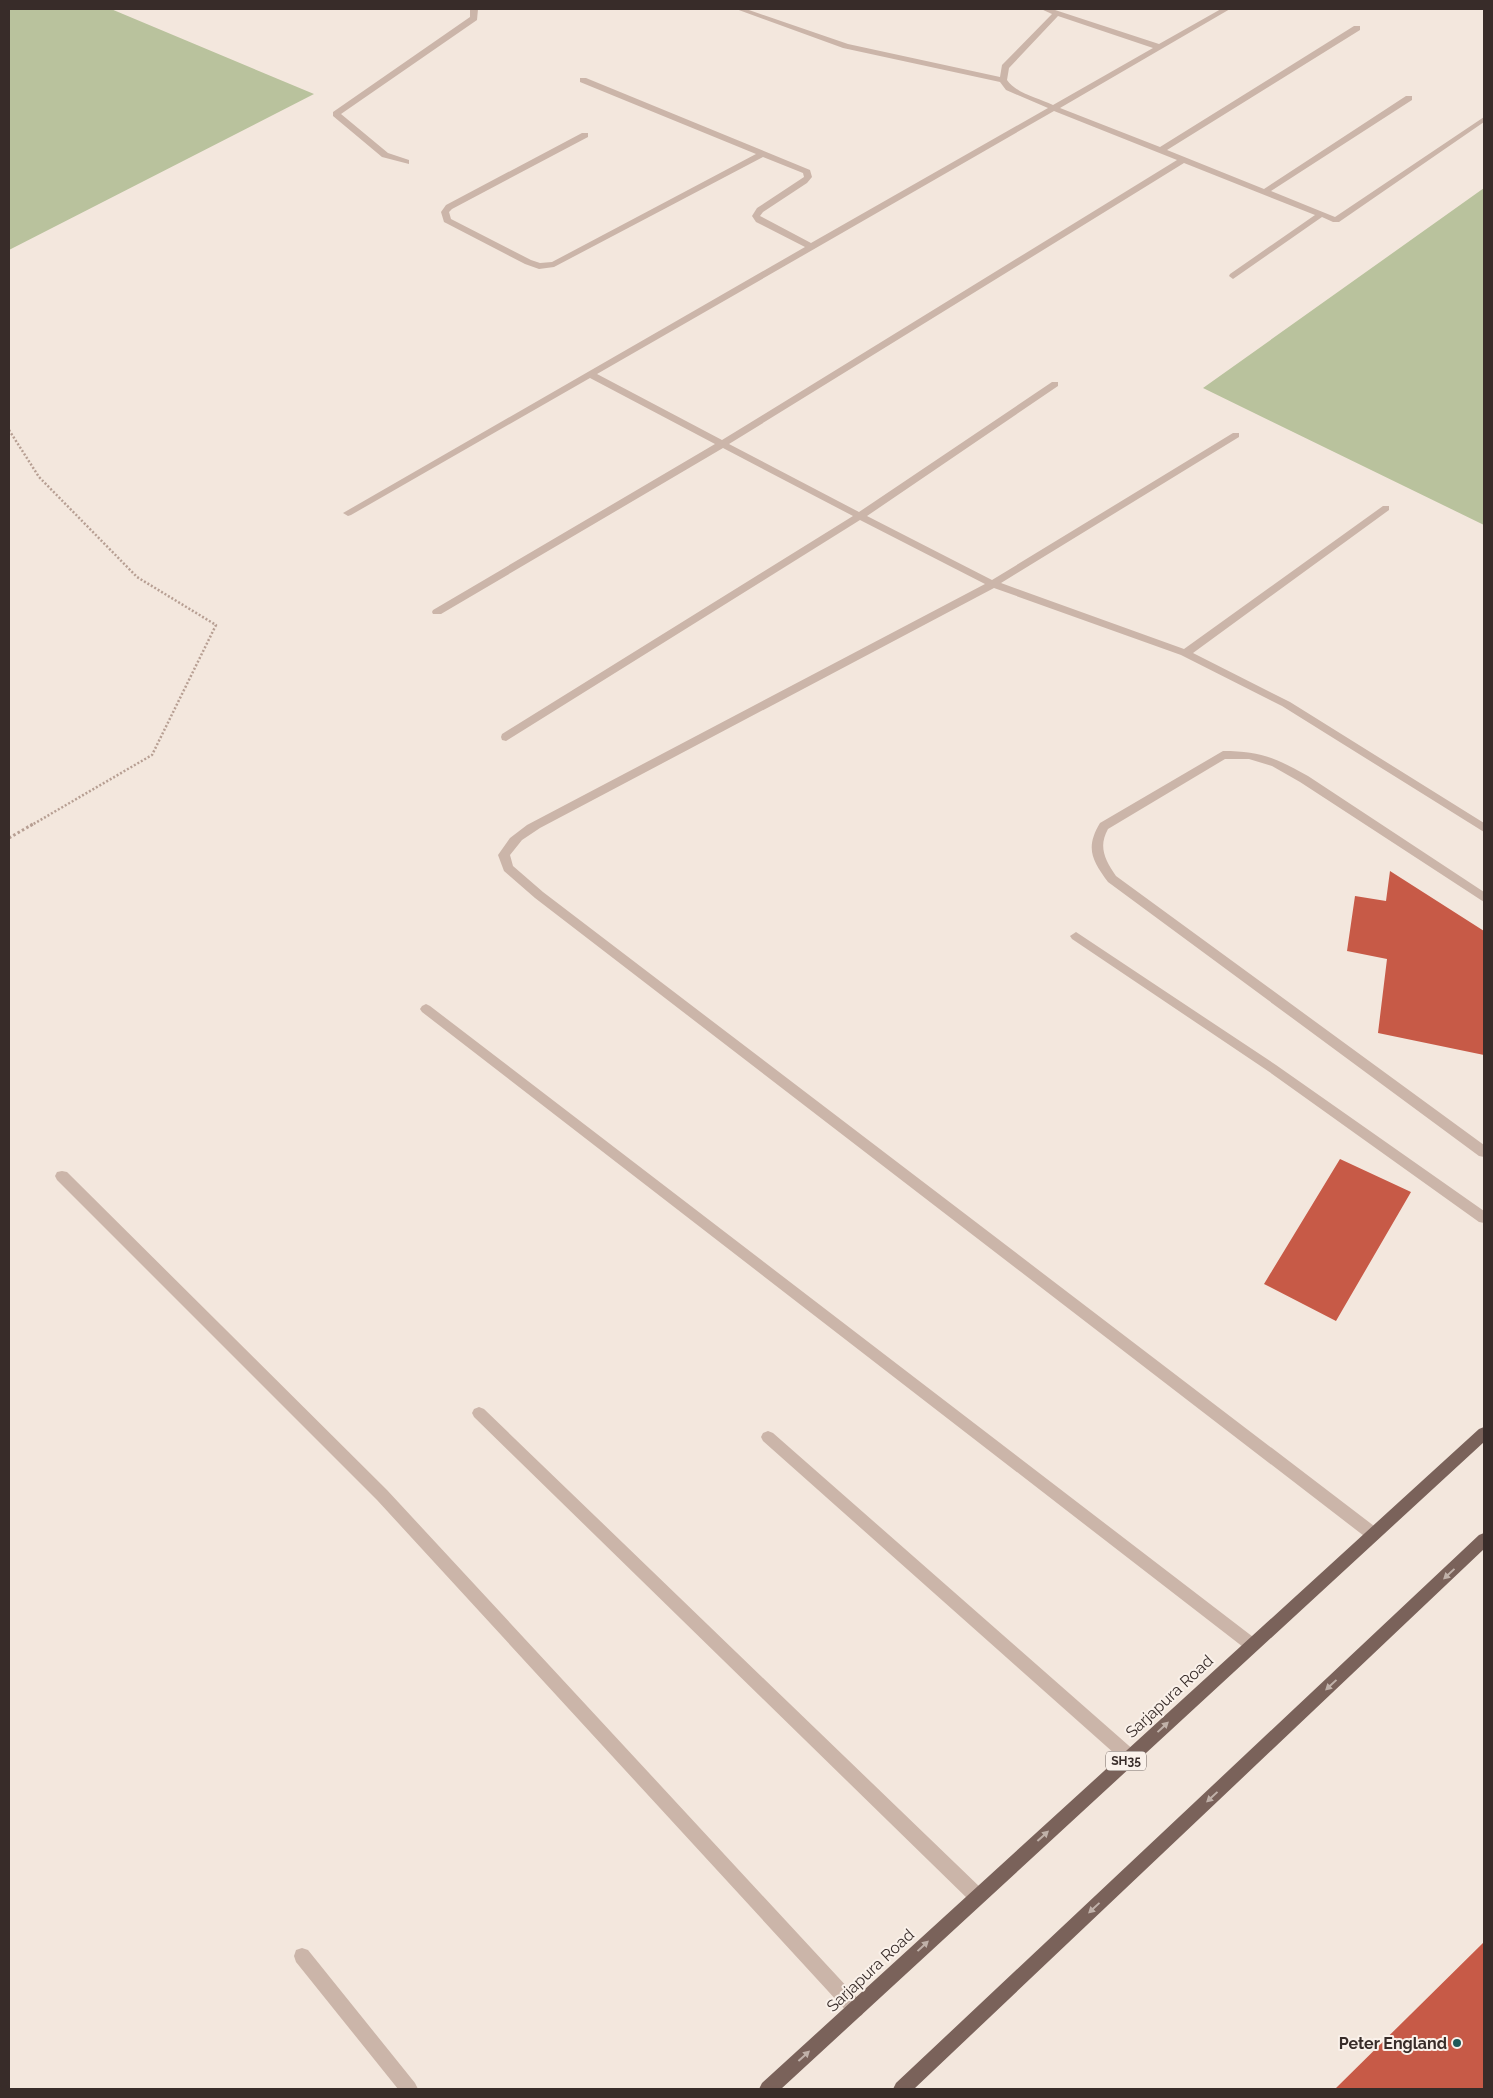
<svg xmlns="http://www.w3.org/2000/svg" width="1493" height="2098" font-family="Raleway,sans-serif">
<rect width="100%" height="100%" fill="#f3e7dd"/>
<!-- green -->
<path fill="#b9c29d" d="M9,9H111L314,94L9,250Z
M1484,188V525L1203,388Z"/>
<!-- building -->
<path fill="#c75a47" d="M1390,871L1484,931V1055L1378,1033L1387,959L1347,951L1355,896L1386,901Z
M1340,1159L1411,1192L1336,1321L1264,1284Z
M1484,1942V2089H1335Z"/>
<g fill="none" stroke-linecap="round" stroke-linejoin="round">
<!-- path-far1 -->
<path stroke="#b79f93" stroke-width="2.5" stroke-dasharray="2 2" stroke-linecap="butt" d="M9,430L39,477L137,577L216,625L152,755L30,826"/>
<!-- path -->
<path stroke="#b79f93" stroke-width="3" stroke-dasharray="2.5 2.5" stroke-linecap="butt" d="M9,838L33,824"/>
<!-- lane -->
<path fill="#cbb5a9" fill-rule="evenodd" d="M1223,751C1260,751 1276,758 1308,776L1484,892V902L1300,782L1272,766L1249,759H1225L1108,829C1098,847 1105,860 1116,876L1484,1145V1157L1479,1156L1108,882C1092,860 1085,848 1100,823Z
M1076,932L1276,1065L1484,1211V1223L1479,1222L1268,1071L1072,939L1070,936Z
M426,1004L430,1006L1257,1640L1260,1645L1257,1650L1252,1652L1247,1650L422,1012L420,1009L422,1006Z
M62,1171L67,1172L387,1490L862,2003L865,2009L862,2015L856,2018L850,2015L377,1500L57,1180L55,1176L57,1172Z
M479,1407L484,1409L983,1890L985,1896L983,1902L977,1904L971,1902L474,1417L472,1413L474,1409Z
M768,1431L773,1433L1136,1752L1138,1757L1136,1762L1130,1765L1124,1762L763,1441L761,1437L763,1433Z"/>
<!-- street -->
<path fill="#cbb5a9" fill-rule="evenodd" d="M470,9H478L477,20L341,114L388,153L409,160V164L382,157L333,116V112L470,17Z
M736,9H746L848,44L1000,77L1002,65L1052,14L1041,9H1052L1159,44L1221,9H1230L1060,108L1160,147L1354,26H1360V30L1167,150L1264,189L1406,96H1412V100L1271,191L1335,217L1484,117V122L1339,222H1333L1322,217L1233,279L1229,276L1230,274L1315,215L1184,163L729,444L859,512L1052,382H1058V386L867,516L992,580L1233,433H1239V437L1001,583L1184,649L1383,506H1389V510L1193,653L1290,702L1484,823V832L1282,706L1181,655L994,588L540,828L522,840L510,855L513,866L543,892L1378,1529L1380,1534L1378,1539L1373,1541L1368,1539L535,898L504,871L498,855L510,838L527,825L985,584L860,520L506,741L502,740L501,737L502,734L853,516L723,448L441,614H433L432,612L433,610L715,444L590,378L351,515L348,516L343,513L805,247L756,222L752,216L757,208L804,177L803,173L763,157L554,267L539,269L525,264L444,222L441,212L446,205L582,133H588V137L452,209L449,212L451,219L531,260L540,263L552,262L756,154L580,82V78H586L810,170L812,177L807,183L763,212L760,216L811,243L1048,108L1006,90L1000,82L843,48ZM1058,16L1153,48L1053,105C1038,98 1017,94 1007,80L1009,68ZM1054,111L1177,160L722,440L597,374Z
M302,1948L308,1950L415,2083L418,2089H398L296,1962L294,1956L296,1950Z"/>
<!-- primary -->
<path fill="#7a625a" fill-rule="evenodd" d="M1484,1427V1442L781,2089H759L762,2083L1479,1429Z
M1484,1533V1549L914,2089H893L896,2083L1479,1535Z"/>
</g>
<!-- one-way arrows -->
<defs><path id="oneway-solid" d="M-6-.8H1V-3.2L6.5 0L1 3.2V.8H-6Z" transform="scale(1.25)"/></defs>
<g fill="#c0b1a9">
<use href="#oneway-solid" transform="translate(1449 1574) rotate(137)"/>
<use href="#oneway-solid" transform="translate(1331 1685) rotate(137)"/>
<use href="#oneway-solid" transform="translate(1163 1727) rotate(-43)"/>
<use href="#oneway-solid" transform="translate(1212 1797) rotate(137)"/>
<use href="#oneway-solid" transform="translate(1043 1836) rotate(-42)"/>
<use href="#oneway-solid" transform="translate(1094 1908) rotate(137)"/>
<use href="#oneway-solid" transform="translate(923 1946) rotate(-43)"/>
<use href="#oneway-solid" transform="translate(804 2056) rotate(-42)"/>
</g>
<!-- markers -->
<circle fill="#1e5a59" stroke="#faf1ea" stroke-width="2" cx="1457" cy="2043" r="5"/>
<g text-anchor="middle" stroke-width="4" stroke-linejoin="round" paint-order="stroke">
<!-- shield labels -->
<rect fill="#faf1ea" stroke="#726763" stroke-width="1" x="1106" y="1751.5" width="40" height="19" rx="4"/>
<g font-size="12" font-weight="bold" fill="#382c29">
<text x="1126" y="1765">SH35</text>
</g>
<!-- near-street labels -->
<g font-size="16" fill="#382c29" stroke="#faf1ea">
<text transform="translate(1169 1696) rotate(-43)" y="6">Sarjapura Road</text>
<text transform="translate(870 1970) rotate(-43)" y="6">Sarjapura Road</text>
</g>
<!-- near-poi labels -->
<g font-size="16" font-weight="bold" fill="#382c29" stroke="#faf1ea" text-anchor="end">
<text x="1447" y="2049">Peter England</text>
</g>
</g>
<!-- border -->
<rect width="1493" height="2098" fill="none" stroke="#382c29" stroke-width="20"/>
</svg>
